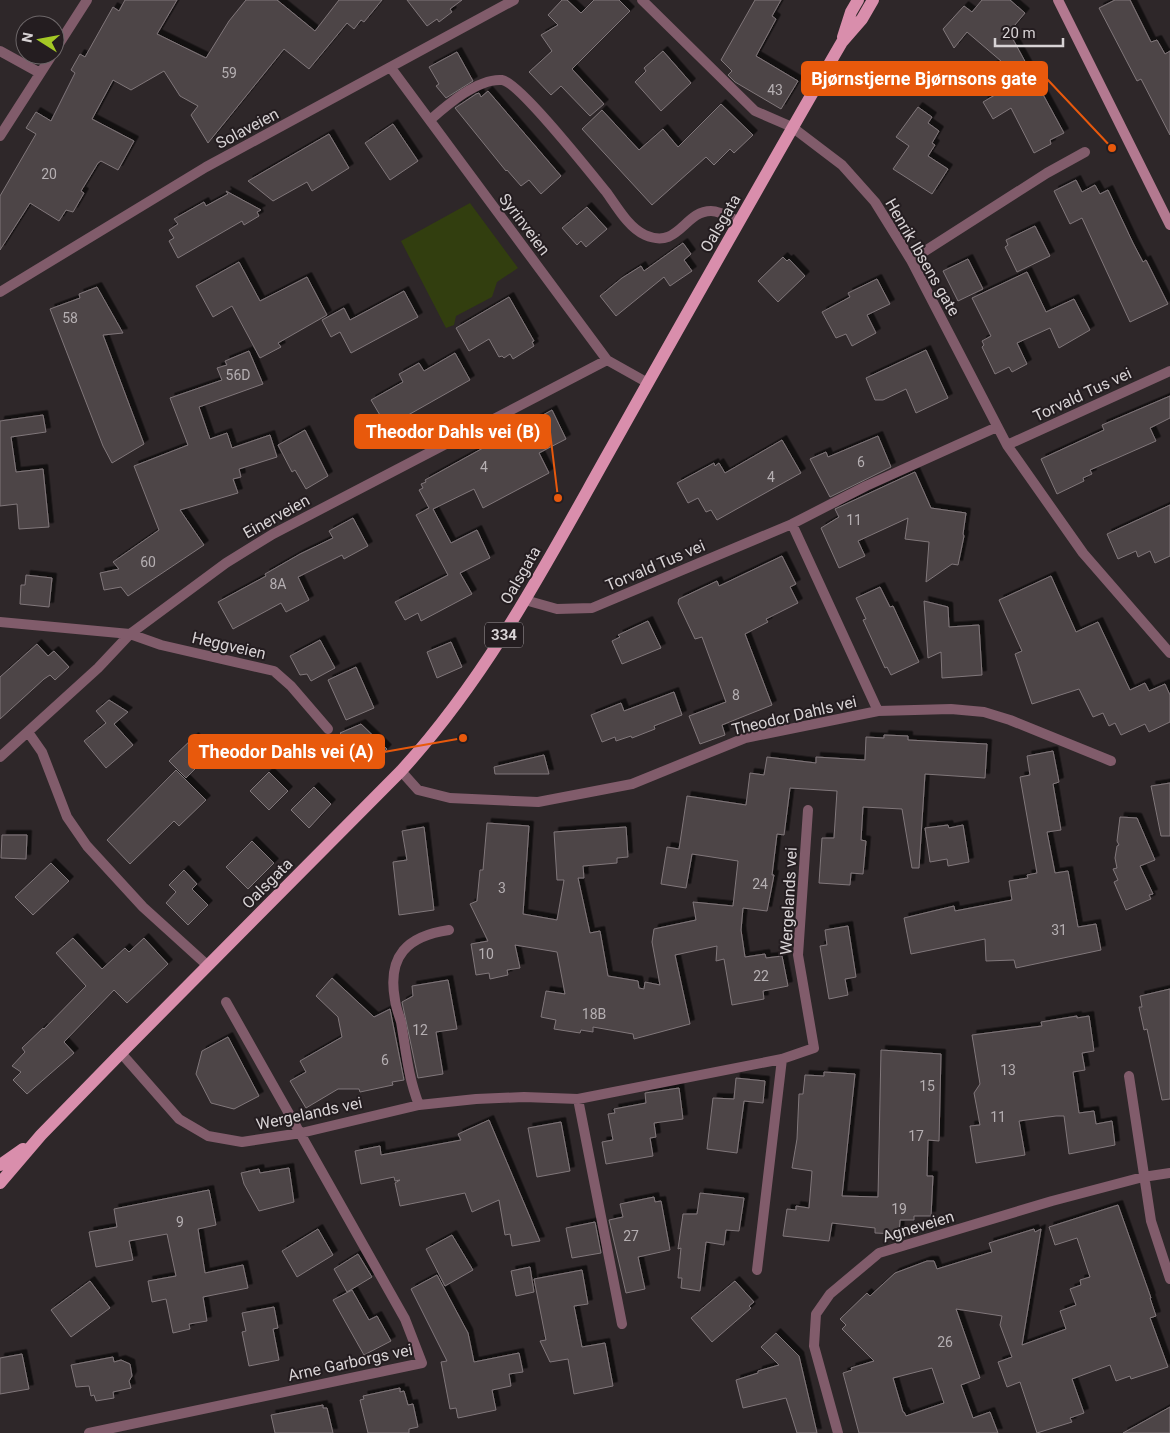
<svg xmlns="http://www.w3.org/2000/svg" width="1170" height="1433" font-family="Roboto,sans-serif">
<defs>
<filter id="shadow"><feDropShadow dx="4.5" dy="-4.5" stdDeviation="0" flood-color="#0009"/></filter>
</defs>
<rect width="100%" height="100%" fill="#2e2729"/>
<!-- green -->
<path fill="#323e0f" d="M470,203L518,268L497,282L492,297L456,316L454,325L446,328L401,241Z"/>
<!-- building -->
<path fill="#4d4447" stroke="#80777a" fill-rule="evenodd" filter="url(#shadow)" d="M125,0H177L157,34L206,58L229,21L246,0H277L315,31L339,0H382L364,22L361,20L354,29L347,23L309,69L284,49L208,143L191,115L198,106L180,96L164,71L131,90L113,80L92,119L134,141L118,170L101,161L98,163L81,191L84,193L73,212L66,210L59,221L30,203L0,250V196L36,134L26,128L36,112L51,121L75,73L71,70L80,54L85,57L113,7L119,11Z
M407,0H462L450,9L452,12L439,22L437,19L427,26Z
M562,0H567L581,13L594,0H619L630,11L572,69L604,104L590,116L561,86L551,95L529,72L552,51L541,35L558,25L548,15Z
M755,0H781L772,16L776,19L756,56L798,81L781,109L735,82L728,75L732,71L721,60Z
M982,0H1010L1025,13L1009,32L1064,133L1050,140L1051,144L1034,153L1011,108L993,119L983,102L1005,89L992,66L1001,61L967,32L954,48L943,29L964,6L972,12Z
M1115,0H1130L1151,42L1157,40L1165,54L1170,51V135L1141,79L1137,81L1099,8Z
M663,51L691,83L661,111L635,82L646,71L644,68Z
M457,52L473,81L446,98L436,86L439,84L429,67Z
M488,91L561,176L541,194L529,180L521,186L507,170L506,171L455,108L476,94L479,93L481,97Z
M721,104L753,135L734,153L730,149L714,165L706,157L652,205L582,129L602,110L639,150L663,129L678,147Z
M918,107L932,117L928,123L939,131L932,143L935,145L928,156L948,169L932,194L893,169L909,146L896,137Z
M393,124L418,161L390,180L365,143Z
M329,134L349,168L312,191L307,182L273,201L248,181Z
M1076,180L1082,192L1095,185L1100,194L1108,190L1133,243L1143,262L1146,260L1168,304L1130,322L1082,218L1070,224L1054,191Z
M226,191L261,210L257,212L259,216L244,225L242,221L178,258L169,241L174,238L169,230L178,224L174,219L204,202L206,206L228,194Z
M587,207L607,229L586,247L581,241L577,245L562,228Z
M1035,226L1050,256L1017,272L1005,247L1008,245L1006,240Z
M683,243L691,254L684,260L692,271L670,286L664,277L616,316L600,296L622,278L641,266L644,271Z
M783,257L787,261L789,259L805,276L778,302L758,281Z
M968,259L983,289L958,301L943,271Z
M239,262L260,301L307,277L327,315L278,343L281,347L260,358L232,306L213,317L196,286Z
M1027,272L1046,312L1074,299L1090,330L1059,348L1050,328L1017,343L1027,364L1012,372L1009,367L995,374L982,347L984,345L982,341L991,336L972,298Z
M877,279L890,304L867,315L876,333L852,346L846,334L836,338L822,312L850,297L848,293Z
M97,287L123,333L103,335L144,444L112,463L103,446L50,309L80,298L79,294Z
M404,291L418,317L351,353L340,332L331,337L322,320L344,308L350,320Z
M509,297L534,341L532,342L534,346L513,359L510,354L504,358L502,356L499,357L489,339L469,351L456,328Z
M926,350L948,398L916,413L906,389L883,400H875L866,378Z
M249,351L263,384L199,407L210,439L227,433L232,448L270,435L277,457L239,469L241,477L233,479L238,493L180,510L204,545L128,596L121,587L104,590L100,573L119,569L113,562L159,530L134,466L188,445L170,398L222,380L217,368L227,365L225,361Z
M455,353L470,380L387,427L371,400L403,382L399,374L419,363L424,371Z
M1170,396V418L1150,428L1156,441L1090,470L1092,474L1083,478L1084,481L1057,494L1041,459L1104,430L1102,425Z
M552,410L566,439L539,453L549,473L483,508L474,489L433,509L451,543L477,530L490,558L460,573L472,594L421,621L418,613L405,620L395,602L448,575L416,515L429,508L419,490L423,488L421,484L426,482L425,480Z
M43,415L46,432L11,437L16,472L43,469L49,527L19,529L17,504L0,506V421Z
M305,430L328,476L306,489L295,470L292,472L278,445Z
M878,436L891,467L830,497L810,459L826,452L828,457Z
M782,440L801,473L717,520L711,510L706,512L698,498L688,503L677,483L714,463L715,466L719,463L725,473Z
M915,472L931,508L966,513L963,534L964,536L958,565L952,564L926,582L929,542L905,539L908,518L858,541L865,556L839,568L821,528L839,517L835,509Z
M1170,505V556L1155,563L1150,551L1138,557L1136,551L1118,559L1107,534Z
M353,518L368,546L344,559L342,555L298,577L309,600L286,612L281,603L233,629L218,602L266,576L265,574L300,554L333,538L329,531Z
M782,556L796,584L790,587L798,603L766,619L768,622L745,634L772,705L722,725L725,735L700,744L689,716L726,702L702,637L695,639L678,603L679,599L717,581L719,586Z
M26,575L52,578L49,607L20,604L21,585H25Z
M1051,576L1076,632L1098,622L1130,690L1145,683L1149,691L1165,684L1170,695V722L1149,732L1145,724L1121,735L1115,723L1109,726L1103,713L1093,717L1079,689L1032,704L1015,654L1022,651L999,600Z
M880,587L890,607L893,606L919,662L891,675L887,667L885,668L863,620L866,619L856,598Z
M924,601L948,607L949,627L979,625L982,675L942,678L941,652L928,658Z
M648,621L661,648L622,664L612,641L620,637L618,635Z
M320,640L335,668L311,681L307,674L300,675L290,656Z
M451,642L462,667L437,678L427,652Z
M37,644L48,656L54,651L69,667L55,680L50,675L44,679L0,719V677Z
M356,667L374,708L346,720L328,680Z
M674,692L682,715L654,726L655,729L632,738L631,736L616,741L615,737L602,742L591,715L621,703L624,711Z
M109,700L128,712L114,724L133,745L106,768L84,741L106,723L96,711Z
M361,724L387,749L368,769L347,749L352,744L340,733Z
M884,735L908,736V740L987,744L985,778L925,774L919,868H912L902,809L863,807L861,840L866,841L863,874L851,873L850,885L819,883L822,838H834L837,791L790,788L784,835L777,834L772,875H774L767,911L743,908L741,930L745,957L765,954L766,958L782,956L788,986L763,991L764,999L732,1005L724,959L716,961L717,946L675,955L690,1024L634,1039L633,1034L593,1027V1032L581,1030L580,1033L554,1029L556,1020L541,1017L546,991L565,994L557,952L515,945L520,968L507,970L508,975L490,979L489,973L476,975L471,944L488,941L470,904L477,901L480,870H483L487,823L529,826L523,914L557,920L564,880H557L554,832L626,827L628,857L617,858V863L583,866L584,878H578L590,933L600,931L608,976L638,981L639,988L644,989L645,982L660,985L652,942L654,929L696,920L693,902L733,906L738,861L692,854L686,888L661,884L667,847L679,849L687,796L746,805L750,773L764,775L767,757L816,763V757L865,760L866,737L884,738Z
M194,737L210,754L186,778L169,761Z
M1053,751L1059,782L1053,784L1061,830L1047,832L1055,873L1068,871L1078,927L1096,924L1101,950L1016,968L1014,960L986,961L985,939L911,954L904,918L954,906L955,911L1012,900L1009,881L1028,878L1027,875L1037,873L1020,777L1030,775L1027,756Z
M544,755L549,774H495L494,767Z
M176,770L206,800L179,826L174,821L130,864L107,840Z
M269,772L288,791L269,810L250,791Z
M1170,783V836H1161L1151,786Z
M314,787L331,804L309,828L291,810Z
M1120,817L1137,818L1155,860L1140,866L1153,894L1149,895L1151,899L1126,910L1114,882L1118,880L1113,869L1117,868L1115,858L1117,846L1119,845L1117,841Z
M948,825L949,828L963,825L969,862L948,866L947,859L930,862L925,828Z
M424,827L434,910L399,915L393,862L407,860L402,831Z
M2,835H27L26,859L1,858Z
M252,841L274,863L248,889L226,867Z
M51,863L69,881L33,915L15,897Z
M184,870L197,884L192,889L208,905L188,925L166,903L176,892L169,885Z
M848,926L856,977L845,979L848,995L829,999L820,946L827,945L825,930Z
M73,938L102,969L125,948L129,952L144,938L168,964L127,1003L114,990L64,1042L74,1053L27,1094L13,1080L21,1072L12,1066L25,1052L22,1048L43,1028L44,1029L86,986L56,953Z
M332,978L374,1017L390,1009L404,1080L392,1082L393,1085L360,1092L359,1089H338L306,1108L290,1081L306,1072L300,1061L342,1037L338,1017L316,996Z
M448,980L457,1029L436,1032L443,1074L418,1078L402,1002L413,996L412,986Z
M1170,989V1099L1162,1100L1147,1029L1144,1030L1139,1007H1142L1140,996Z
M1077,1016V1018L1089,1016L1094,1051L1082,1053L1085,1070L1073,1072L1079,1113L1094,1111L1096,1124L1112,1121L1115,1145L1069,1154L1064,1116H1056L1019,1121L1025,1155L976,1163L970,1126L980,1125L974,1093L980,1084L972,1035L1042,1026L1041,1022Z
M228,1037L259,1096L234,1109L211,1103L196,1074L202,1051Z
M881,1050L941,1054L939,1141L928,1140L927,1176H933L931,1216H914V1220H900L899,1234L875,1233V1228L832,1223L829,1241L783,1236L787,1209L796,1210V1206L809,1208L812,1171L792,1168L797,1139L799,1094H803L805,1075L824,1076V1072L855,1074L842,1196L878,1197Z
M736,1078L765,1081L763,1103L744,1101L737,1153L707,1149L713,1098L734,1099Z
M679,1088L683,1119L654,1123L656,1137L650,1138L653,1156L606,1164L602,1142L613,1140L608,1114L615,1113L614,1109L646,1103L645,1093Z
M489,1120L540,1241L512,1246L510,1234L505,1235L499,1200L472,1212L465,1193L400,1206L395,1183L400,1180L395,1181L394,1177L361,1184L355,1151L380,1146L381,1155L461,1140L458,1134Z
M561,1122L570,1171L537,1177L528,1128Z
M289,1168L294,1202L259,1211L244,1184L241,1173L259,1169L260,1173Z
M209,1190L216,1225L198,1229L205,1273L243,1265L248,1288L203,1297L207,1321L189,1324L190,1329L173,1333L166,1299L152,1302L148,1281L176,1276L167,1234L129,1241L133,1260L96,1267L89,1232L117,1227L114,1209Z
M700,1193L744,1198L739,1231L726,1230L724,1245L706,1242L700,1291L681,1288L682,1278H678L681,1248L678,1249L683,1214H697Z
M654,1197L655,1202L661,1201L670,1250L638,1257L645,1289L626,1293L609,1220L623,1217L620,1204Z
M1118,1205L1151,1298H1150L1156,1316L1150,1318L1168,1367L1131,1379L1130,1376L1116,1381L1110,1365L1072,1379L1084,1413L1070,1418L1072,1422L1037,1433L1020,1382L1007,1387L998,1362L1012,1357L1000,1325L1002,1316L956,1309L980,1378L961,1385L973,1418L990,1412L998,1433H859L843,1373L852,1370L851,1368L874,1361L842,1329L846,1325L840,1319L867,1293L870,1296L895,1273L927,1261H934L937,1269L992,1252L989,1243L1034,1229L1035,1232L1041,1229L1022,1345L1066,1329L1060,1311L1076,1305L1070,1289L1081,1285L1080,1280L1090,1277L1077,1238L1055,1245L1049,1227ZM932,1368L944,1403L906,1416L904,1412H903L893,1378Z
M595,1222L601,1253L572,1258L566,1228Z
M318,1229L333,1255L297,1277L282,1251Z
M452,1235L473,1270L445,1286L426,1249Z
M358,1254L372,1277L347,1292L334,1269Z
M530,1267L534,1292L516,1296L511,1271Z
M582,1270L588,1304L574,1306L582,1347L605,1343L613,1386L574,1394L568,1359L550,1362L540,1341L546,1340L534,1279Z
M437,1275L468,1333L474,1362L519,1353L523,1372L509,1374L511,1386L492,1390L496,1410L458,1418L456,1408L450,1409L441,1362L447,1361L411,1289Z
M90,1281L110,1308L71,1337L51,1310Z
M735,1281L754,1302L749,1306L751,1308L712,1342L691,1318Z
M352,1290L369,1320L377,1316L391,1341L364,1355L333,1300Z
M274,1307L278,1328L273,1329L279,1360L249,1366L242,1332L246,1331L242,1313Z
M776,1333L799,1356L817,1433H797L786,1398L743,1408L736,1380L758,1373V1371L779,1365L761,1347Z
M22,1354L29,1389L0,1394V1358Z
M113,1357L114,1362L121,1360L130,1364L132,1376L129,1381L131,1388L113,1392L114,1398L96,1401L94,1395L91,1396L89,1386L76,1387L71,1365Z
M400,1388V1392L404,1391L408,1405L413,1404L418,1427L409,1429V1433H368L360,1400L364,1399L363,1396Z
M323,1405V1408H327L333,1433H275L271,1415Z
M1170,1407V1433H1123Z"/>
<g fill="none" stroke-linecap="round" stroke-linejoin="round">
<!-- minor -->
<path stroke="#815c6b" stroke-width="10" d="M642,0L755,111L792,127L842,165L875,202L911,260L1007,445L1083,553L1170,653
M55,50L87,0
M0,51L40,73
M391,68L607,360L648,383
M430,120C447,105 478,78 502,80C519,82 593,176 607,193C617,207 629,228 645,235C679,250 684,211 711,211C721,211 731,218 739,222
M0,136L52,55
M911,260L1047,173L1085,152
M0,292L206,167L514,0
M1007,445L1170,371
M792,524L878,711
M525,600L557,609L592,608L792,524L866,486L997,427
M0,622L130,634L161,645L274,671L291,686L328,729
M28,732L42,752L67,817L87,846L143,907L207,965
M0,757L98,668L130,634L226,563L273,534L607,360
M401,771L418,790L450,798L538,802L632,784L745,738L878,711L951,709L984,712L1010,720L1111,761
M121,1053L179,1119L208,1136L242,1142L301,1133L419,1105L476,1099L524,1097L578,1099L782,1059L814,1048L798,955L808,810
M1129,1076L1151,1221L1170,1279
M578,1099L622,1324
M419,1105C408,1077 406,1051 401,1022C399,1015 396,1008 395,1000C387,956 407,936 449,930
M757,1270L782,1059
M89,1433L422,1363L405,1319L226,1002
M838,1433L814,1346L816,1314L830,1294L879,1253L1052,1201L1143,1177L1170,1173"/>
<!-- secondary -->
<path stroke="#b37990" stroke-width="10" d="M1058,0L1170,225"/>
<!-- primary -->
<path stroke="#d98eac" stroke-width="12" d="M843,37L851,12L858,0
M0,1165L23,1149
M0,1183L41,1135L121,1053L401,771C488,676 546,564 609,452C686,315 763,178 842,42L862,19L873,0"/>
</g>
<g text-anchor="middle" stroke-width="4" stroke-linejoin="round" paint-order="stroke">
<!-- number labels -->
<g font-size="14" fill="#b5afb2">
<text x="229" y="78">59</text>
<text x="775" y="95">43</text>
<text x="49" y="179">20</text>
<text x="70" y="323">58</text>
<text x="238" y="380">56D</text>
<text x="861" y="467">6</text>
<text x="484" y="472">4</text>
<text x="771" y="482">4</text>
<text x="854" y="525">11</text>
<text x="148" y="567">60</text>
<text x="278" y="589">8A</text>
<text x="736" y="700">8</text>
<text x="760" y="889">24</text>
<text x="502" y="893">3</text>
<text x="1059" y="935">31</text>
<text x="486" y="959">10</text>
<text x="761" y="981">22</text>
<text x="594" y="1019">18B</text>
<text x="420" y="1035">12</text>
<text x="385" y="1065">6</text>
<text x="1008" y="1075">13</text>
<text x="927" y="1091">15</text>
<text x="998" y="1122">11</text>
<text x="916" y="1141">17</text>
<text x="899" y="1214">19</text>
<text x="180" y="1227">9</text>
<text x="631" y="1241">27</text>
<text x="945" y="1347">26</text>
</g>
<!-- shield labels -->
<rect fill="#241d20" stroke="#a29c9f" stroke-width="1" x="485" y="622.5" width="38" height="25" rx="4"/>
<g font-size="15" font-weight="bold" fill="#d8d3d5">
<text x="504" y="640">334</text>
</g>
<!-- street labels -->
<g font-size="16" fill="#d8d3d5" stroke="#241d20">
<text transform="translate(247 128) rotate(-28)" y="6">Solaveien</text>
<text transform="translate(720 223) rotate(-60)" y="6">Oalsgata</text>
<text transform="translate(525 224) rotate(53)" y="6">Syrinveien</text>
<text transform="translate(923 257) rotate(60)" y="6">Henrik Ibsens gate</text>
<text transform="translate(1082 394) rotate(-25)" y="6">Torvald Tus vei</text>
<text transform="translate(276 516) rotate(-29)" y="6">Einerveien</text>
<text transform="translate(655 565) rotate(-23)" y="6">Torvald Tus vei</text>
<text transform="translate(520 575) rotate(-60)" y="6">Oalsgata</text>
<text transform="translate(229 645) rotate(13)" y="6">Heggveien</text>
<text transform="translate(794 715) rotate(-13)" y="6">Theodor Dahls vei</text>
<text transform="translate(267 883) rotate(-45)" y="6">Oalsgata</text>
<text transform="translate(788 901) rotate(-87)" y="6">Wergelands vei</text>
<text transform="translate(309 1113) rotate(-12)" y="6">Wergelands vei</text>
<text transform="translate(918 1226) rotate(-17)" y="6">Agneveien</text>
<text transform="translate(350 1362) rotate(-12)" y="6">Arne Garborgs vei</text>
</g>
</g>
<!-- callouts -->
<path fill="none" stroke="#e8590c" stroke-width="2" d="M1112 148L1047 79M558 498L550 432M463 738L384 752"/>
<g fill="#e8590c" stroke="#241d20" stroke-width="2">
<circle cx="1112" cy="148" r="5"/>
<circle cx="558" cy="498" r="5"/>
<circle cx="463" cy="738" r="5"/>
</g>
<g fill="#e8590c" stroke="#e8590c" stroke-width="2">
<rect x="802" y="62" width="245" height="33" rx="5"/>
<rect x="355" y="415" width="195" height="33" rx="5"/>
<rect x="189" y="735" width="195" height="33" rx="5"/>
</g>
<g font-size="18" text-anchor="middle" font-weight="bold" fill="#fff">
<text x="924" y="85">Bjørnstjerne Bjørnsons gate</text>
<text x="453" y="438">Theodor Dahls vei (B)</text>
<text x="286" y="758">Theodor Dahls vei (A)</text>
</g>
<!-- north arrow -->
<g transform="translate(40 40) rotate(281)"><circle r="24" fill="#241d20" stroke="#6c6668"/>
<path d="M0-4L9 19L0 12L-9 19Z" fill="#a4c825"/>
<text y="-8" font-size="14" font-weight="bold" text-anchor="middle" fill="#d8d3d5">N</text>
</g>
<!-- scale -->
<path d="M995 38v8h68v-8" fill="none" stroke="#d8d3d5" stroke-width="2.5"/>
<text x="1002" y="38" font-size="15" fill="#d8d3d5" stroke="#241d20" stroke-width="4" paint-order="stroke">20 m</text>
</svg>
